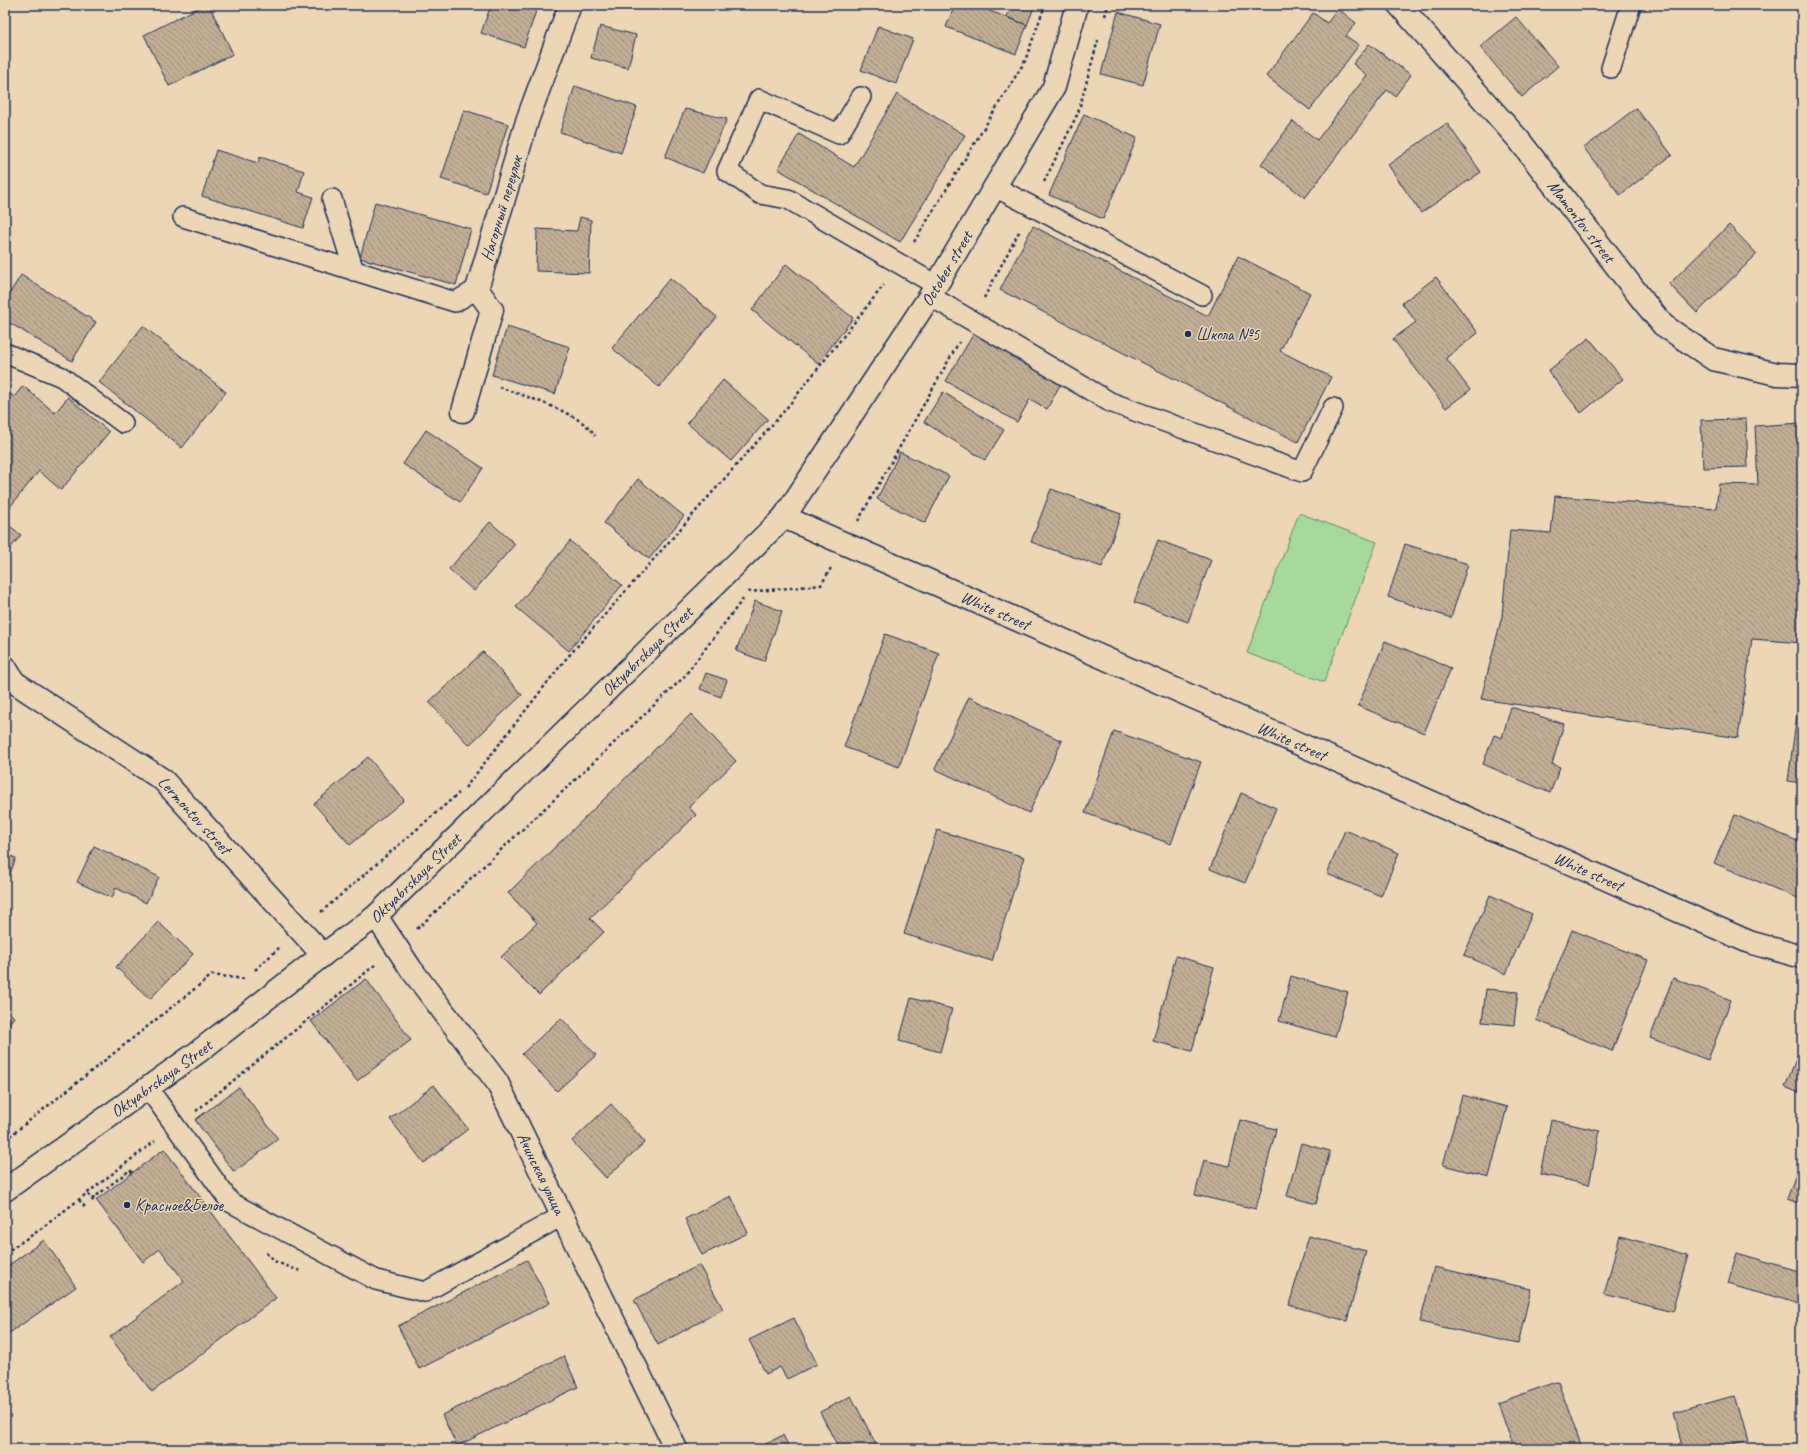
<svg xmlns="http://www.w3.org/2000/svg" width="1807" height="1454" font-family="Caveat,sans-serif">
<defs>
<pattern id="building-back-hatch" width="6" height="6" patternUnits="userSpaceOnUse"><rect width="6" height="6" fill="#c2ae94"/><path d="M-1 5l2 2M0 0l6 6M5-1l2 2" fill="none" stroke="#9d8e7c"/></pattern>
</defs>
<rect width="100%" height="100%" fill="#ecd6b5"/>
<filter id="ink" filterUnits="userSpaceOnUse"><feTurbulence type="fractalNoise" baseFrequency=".025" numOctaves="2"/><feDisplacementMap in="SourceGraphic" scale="8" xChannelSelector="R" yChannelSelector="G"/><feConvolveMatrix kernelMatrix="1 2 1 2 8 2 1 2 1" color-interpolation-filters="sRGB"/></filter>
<g filter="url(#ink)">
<!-- park -->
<path fill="#a6d99b" stroke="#60847c" d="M1299,513L1377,542L1324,682L1247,653Z"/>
<!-- building -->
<path fill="url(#building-back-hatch)" stroke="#1b2f5e" d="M204,5H209L233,54L169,86L144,35Z
M491,5H538L524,47L481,33Z
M955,5H974L1027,25L1016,54L946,27Z
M1011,5H1035L1027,25L1007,17Z
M1338,9L1356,23L1346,36L1359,45L1310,110L1266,76L1313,13L1327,23Z
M1118,12L1160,24L1143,85L1101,74Z
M1516,17L1558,66L1522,97L1480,47Z
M600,26L636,35L628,68L591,58Z
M878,26L913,39L896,84L861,70Z
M1369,44L1411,75L1395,96L1387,90L1305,198L1261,164L1293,121L1317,140L1367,75L1353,64Z
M575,86L637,107L621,153L560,132Z
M897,94L965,135L900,242L778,169L799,134L854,167Z
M1636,108L1672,155L1620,195L1584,148Z
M685,109L727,119L703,173L665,157Z
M464,110L508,124L486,193L441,179Z
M1084,114L1137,138L1103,219L1049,195Z
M1447,123L1481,172L1421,213L1388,165Z
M216,150L258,163L260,157L304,171L298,192L313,197L303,228L202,196Z
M375,202L471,229L456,285L360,258Z
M580,217L591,220L589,273L536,271L537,229L577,231Z
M1729,225L1757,254L1697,313L1669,284Z
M1033,226L1208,316L1238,256L1310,293L1280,351L1331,377L1298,442L1000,290Z
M786,264L853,318L818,364L752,310Z
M21,275L96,322L72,361L5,320V301Z
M1436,277L1478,333L1446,358L1470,390L1446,408L1393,339L1416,322L1402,303Z
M670,278L717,317L659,387L612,348Z
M143,326L226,392L182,448L99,382Z
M507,327L570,347L555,394L492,375Z
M974,333L1061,383L1047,409L1030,399L1017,422L946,381Z
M1589,338L1623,379L1581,413L1548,371Z
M723,380L768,419L731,461L687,423Z
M23,386L55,413L68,397L109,432L61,490L39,471L5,513V389L14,397Z
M943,392L1004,430L985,460L924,422Z
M1746,419L1748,467L1703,468L1701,420Z
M1802,423V643L1752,639L1738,738L1481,699L1502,616L1510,530L1551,533L1555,496L1716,509L1719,484L1758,485L1755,426Z
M426,430L483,468L460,502L403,464Z
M900,452L949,476L925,523L877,499Z
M638,479L684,516L649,559L604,523Z
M1051,489L1121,514L1102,567L1031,542Z
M5,522L21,535L5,555Z
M490,522L515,544L474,591L449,569Z
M1158,540L1211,560L1188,622L1134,602Z
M570,541L622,585L569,651L516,607Z
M1405,544L1468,564L1451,618L1388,597Z
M755,601L782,611L764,661L736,651Z
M885,634L939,653L899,767L844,747Z
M1385,641L1451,668L1424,733L1358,706Z
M483,652L522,695L469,745L429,702Z
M706,673L727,680L721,697L700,689Z
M1802,677V783L1788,781Z
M969,697L1062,741L1029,813L935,769Z
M1511,707L1564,724L1552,764L1560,767L1550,793L1483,764L1494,735L1502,738Z
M691,714L736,761L689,807L696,815L590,918L604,932L539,995L501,957L537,923L508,893Z
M1114,731L1201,762L1171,844L1085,813Z
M368,757L404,800L350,845L314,804Z
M1241,793L1276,808L1245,883L1210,869Z
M1735,815L1802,843V900L1714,863Z
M937,830L1024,857L992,961L904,934Z
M1345,830L1399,853L1381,896L1327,874Z
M94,846L159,877L146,903L116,888L112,898L77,882Z
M5,854L16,858L10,874L6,873L5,877Z
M1490,895L1532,914L1506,974L1464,955Z
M158,922L193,954L150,999L116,967Z
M1572,930L1648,960L1612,1051L1536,1020Z
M1176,956L1214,967L1192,1051L1153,1041Z
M1291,976L1348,992L1335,1037L1279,1021Z
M1673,978L1731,1000L1708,1060L1650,1038Z
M366,979L411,1040L357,1081L311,1021Z
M1486,989L1518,992L1514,1025L1482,1022Z
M911,998L952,1009L940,1052L899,1041Z
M5,1009L14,1017L5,1029Z
M561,1018L596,1055L557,1091L522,1054Z
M1802,1044V1094L1785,1087Z
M434,1085L468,1129L424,1163L390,1119Z
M239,1087L278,1139L234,1172L195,1120Z
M1462,1095L1507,1107L1489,1177L1443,1165Z
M611,1104L645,1142L606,1178L572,1141Z
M1240,1120L1276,1129L1256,1209L1195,1195L1204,1160L1229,1166Z
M1551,1120L1600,1131L1589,1185L1540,1174Z
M1301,1143L1330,1151L1316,1204L1287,1196Z
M164,1149L276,1298L152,1392L110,1337L184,1281L160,1249L143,1262L96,1200Z
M1802,1157V1204L1787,1199Z
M731,1196L748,1233L702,1255L685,1219Z
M1309,1236L1366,1251L1347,1321L1289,1305Z
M1620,1236L1688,1255L1672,1312L1604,1294Z
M44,1240L76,1287L5,1336V1268Z
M1737,1253L1802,1272V1290L1798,1305L1728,1284Z
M527,1260L550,1303L419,1369L398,1326Z
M699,1265L723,1309L658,1345L634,1300Z
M1434,1267L1531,1289L1518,1344L1420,1322Z
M794,1318L817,1364L787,1379L780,1367L766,1374L749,1340Z
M564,1356L578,1387L457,1446L442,1415Z
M1558,1381L1582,1449H1514L1498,1403Z
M851,1396L878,1448L876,1449H839L820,1412Z
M1733,1396L1746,1442L1720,1449H1683L1673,1413Z
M783,1435L790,1449H756Z"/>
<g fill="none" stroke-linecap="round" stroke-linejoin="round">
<!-- service casing -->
<g stroke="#1b2f5e" stroke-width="22">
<path id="service" d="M1611,68L1631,5
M861,97L839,134L759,99L727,171L760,194L788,199L936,285
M995,187L1202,295
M332,199L354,271
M183,217L455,302L477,289
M930,296L1110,402L1302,472L1333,408
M5,353L62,377L123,423
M148,1088L230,1202L376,1280L425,1292L562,1216"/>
</g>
<!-- minor casing -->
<g stroke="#1b2f5e" stroke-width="25">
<g id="minor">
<path id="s1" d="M1399,5L1519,140L1644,302L1663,325L1713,359L1777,374L1802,375"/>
<path id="s2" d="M463,411L492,310L477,289L528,118L570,5"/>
<path id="s3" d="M784,517L930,296L1054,87L1077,5"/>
<path id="s4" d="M5,667L14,682L163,780L323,955"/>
<path id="s5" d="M376,916L411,969L497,1082L676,1449"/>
</g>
</g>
<!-- tertiary casing -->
<g stroke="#1b2f5e" stroke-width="25">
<g id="tertiary">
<path id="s6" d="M5,1190L198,1052L323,955L376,916L784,517L1749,942L1802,957"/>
</g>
</g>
<!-- path -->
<path stroke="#1b2f5e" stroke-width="2.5" stroke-dasharray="3 3" stroke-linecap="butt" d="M1105,16L1108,5
M1044,182L1078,113L1098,40
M914,242L1025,61L1045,5
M984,298L1020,230
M499,387C522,395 586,415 595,436
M858,521L959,342
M748,592L821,585L831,568
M465,788L565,660L785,410L884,285
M321,912L459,793
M417,929L683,678L743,599
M255,970L279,948
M196,1111L375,965
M5,1140L212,975L245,979
M88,1194L94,1202
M92,1199L130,1170L133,1173
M79,1200L86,1208
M5,1253L38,1231L155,1141
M266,1253L276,1262L300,1271"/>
<!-- service -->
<use href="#service" stroke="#ecd6b5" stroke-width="19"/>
<!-- minor -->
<use href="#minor" stroke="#ecd6b5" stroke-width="22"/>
<!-- tertiary -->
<use href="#tertiary" stroke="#ecd6b5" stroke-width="22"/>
</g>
</g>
<!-- markers -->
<g fill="#1b2f5e" stroke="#ecd6b5" stroke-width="1.5">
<circle cx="1188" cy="334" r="4"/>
<circle cx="127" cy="1205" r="4"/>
</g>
<g text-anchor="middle" stroke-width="3" stroke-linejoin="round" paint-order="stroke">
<!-- street labels -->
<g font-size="17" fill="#1b2f5e" stroke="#ecd6b5">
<text dy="6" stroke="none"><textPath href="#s2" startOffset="215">Нагорный переулок</textPath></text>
<text dy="6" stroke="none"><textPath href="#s1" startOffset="283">Mamontov street</textPath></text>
<text dy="6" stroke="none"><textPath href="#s3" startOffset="297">October street</textPath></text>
<text dy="6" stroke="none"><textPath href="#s6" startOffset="1263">White street</textPath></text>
<text dy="6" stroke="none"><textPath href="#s6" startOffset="840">Oktyabrskaya Street</textPath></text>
<text dy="6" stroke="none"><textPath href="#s6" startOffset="1587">White street</textPath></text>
<text dy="6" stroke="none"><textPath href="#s4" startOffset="243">Lermontov street</textPath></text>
<text dy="6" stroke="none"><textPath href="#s6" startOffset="1911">White street</textPath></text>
<text dy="6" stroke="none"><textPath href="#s6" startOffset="516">Oktyabrskaya Street</textPath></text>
<text dy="6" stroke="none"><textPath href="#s6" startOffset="192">Oktyabrskaya Street</textPath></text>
<text dy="6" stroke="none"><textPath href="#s5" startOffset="307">Ачинская улица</textPath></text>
</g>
<!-- poi labels -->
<g font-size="17" fill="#1b2f5e" stroke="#ecd6b5" text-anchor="start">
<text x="1196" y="340">Школа №5</text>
<text x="135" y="1211">Красное&amp;Белое</text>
</g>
</g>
<!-- margin -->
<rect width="1807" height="1454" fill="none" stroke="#ecd6b5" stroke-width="20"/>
<rect x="10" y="10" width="1787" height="1434" fill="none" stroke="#1b2f5e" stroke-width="1.5" filter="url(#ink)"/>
</svg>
